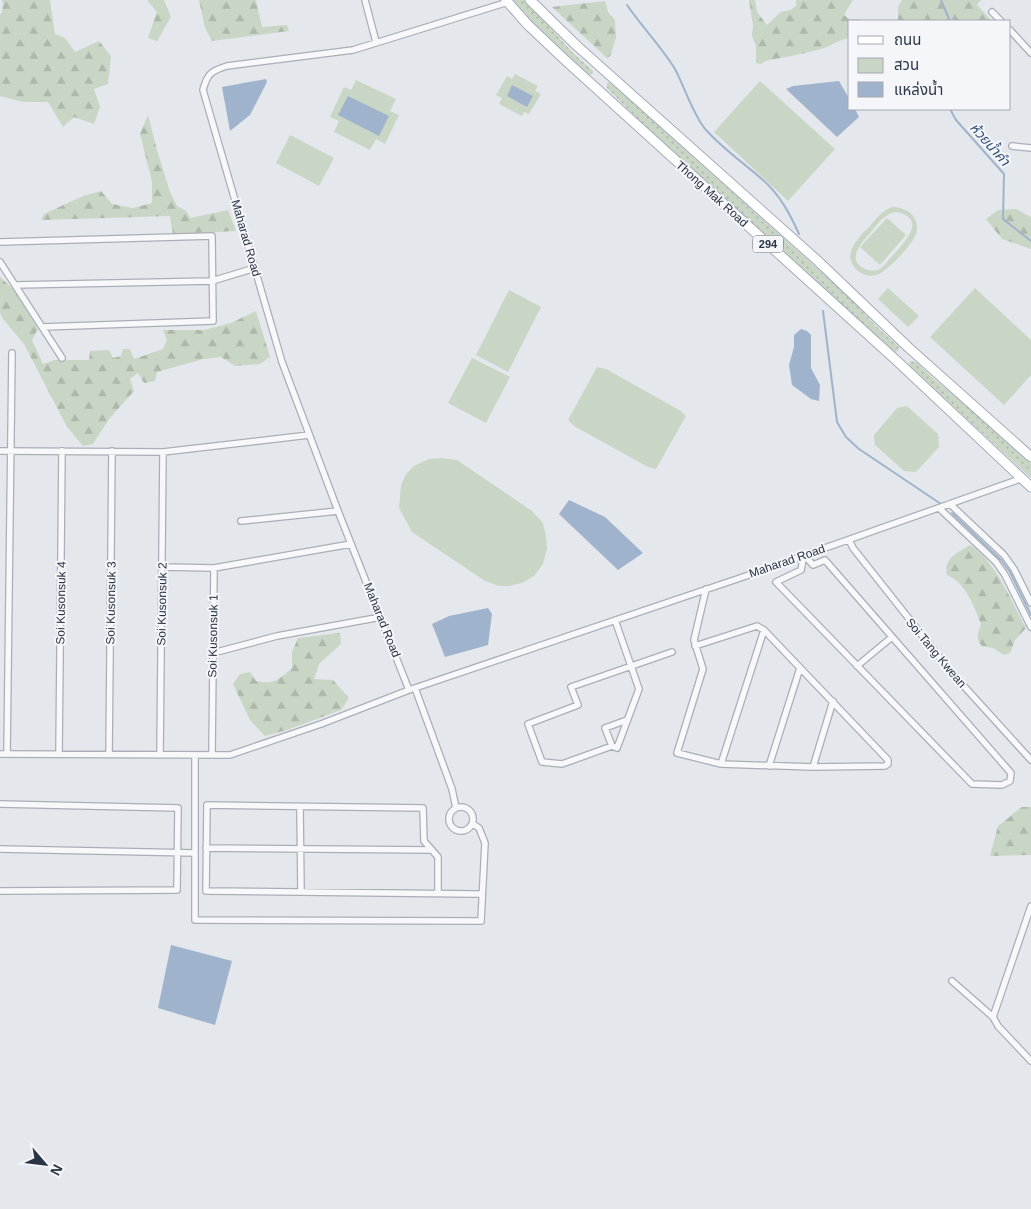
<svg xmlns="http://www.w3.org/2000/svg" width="1031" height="1209" font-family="Arial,'Noto Sans Thai',sans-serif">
<defs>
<pattern id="green-dots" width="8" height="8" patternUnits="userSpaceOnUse" patternTransform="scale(1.25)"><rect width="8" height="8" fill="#c9d6c5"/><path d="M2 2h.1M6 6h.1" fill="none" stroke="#adb8ab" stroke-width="1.8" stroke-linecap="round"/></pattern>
<pattern id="forest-firs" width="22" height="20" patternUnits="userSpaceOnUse" patternTransform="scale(1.25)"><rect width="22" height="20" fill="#c9d6c5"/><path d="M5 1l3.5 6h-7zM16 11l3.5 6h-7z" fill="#adb8ab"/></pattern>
</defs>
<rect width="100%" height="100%" fill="#e4e7ec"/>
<!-- green -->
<path fill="url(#green-dots)" d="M512,0H525L572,52L593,71L592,74L589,75L586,73L536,28Z
M610,82L848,296L878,328L899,347L898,351L894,352L657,138L607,88V83Z
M910,361L916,362L935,380L973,410L1031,464V478L911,367L909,365Z"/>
<!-- forest -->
<path fill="url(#forest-firs)" d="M2,0H50L55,34L65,38L75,52L99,41L111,56L108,84L94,89L100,107L94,124L74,117L63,127L48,102H23L0,96V14L2,13L3,3Z
M147,0H164L171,17L157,41L148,38L157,12Z
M199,0H256L262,27L287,25L289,31L212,41L205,28Z
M749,0H755L757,12L767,25L781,12L790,10L796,6V0H853L844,15L849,19H859L861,21H850V38C840,39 833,45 824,48C805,54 784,57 765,61L761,64L756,63V46L752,36L753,26Z
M902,0H981L977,5L992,21H898V7Z
M605,1L608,12L615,20L616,38L610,56L607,58L552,7Z
M148,115L157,150L170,192L177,206L186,211L190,218L228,210L236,231L173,234L170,216L41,220L44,214L83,196L101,191L112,204L133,208L152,203V182L140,134Z
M1016,209L1031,217V249L1002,239L986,219L998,210Z
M0,277L14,290L38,329L32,340L43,364L55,360H89L90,351L109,350L113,358L121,356L123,349H130L134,359L163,349L167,340L163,330H204L231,323L256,311L270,357L260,364L235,366L221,357L203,359L157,372L155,381L144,383L138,373L130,379L134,391L109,419L93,444L83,446L67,427L24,344L3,319L0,313Z
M970,545C998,564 1010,600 1026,628L1015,640L1010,653L1004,655L993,648L982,646C975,639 978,633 981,624C974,606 966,583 947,575C943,558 958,553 970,545Z
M340,633L341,644L319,664L314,679L333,680L349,698L341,710L287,730L265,736L250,720L233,684L240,674L250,672L256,681C275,685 279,679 292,668V652L298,638Z
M1022,807H1031V855L990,856L998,826C1007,820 1013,813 1022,807Z"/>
<!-- pitch -->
<path fill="#c9d6c5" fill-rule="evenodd" d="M515,74L538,86L535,91L541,94L529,114L524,112L522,116L499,104L502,98L496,95L507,76L512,79Z
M356,80L396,99L390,111L399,115L385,144L376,139L370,150L334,132L339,121L330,117L344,87L351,90Z
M760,81L835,149L788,201L714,132Z
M290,135L334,158L319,186L276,163Z
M893,207C908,207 921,219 916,234C913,244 886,273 876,275C870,277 863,275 858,271C840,255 858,238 870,226C877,218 882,210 893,207ZM897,212C928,219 904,243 893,255C889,259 885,266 880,269C875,271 869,271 865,269C845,260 862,242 871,232C878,223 885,213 897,212Z
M887,218L906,235L880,265L860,247Z
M888,288L919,316L908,327L878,299Z
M975,288L1031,340V375L1004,405L930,337Z
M509,290L541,307L508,372L476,355Z
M472,358L510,377L486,423L448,403Z
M597,367L606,369L681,411L686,416L656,469L648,467L574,426L568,420Z
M907,406L938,434L939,447L916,472L904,471L875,445L874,435L897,408Z
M441,458L457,460L532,511L543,523L546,536L547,549L543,564L534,576L522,583L509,586H499L485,581L412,532L399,508L401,485L406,474L414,466L429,459Z"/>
<!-- water -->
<path fill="#9fb4cc" d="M266,79L267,82L250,115L230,131L222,87Z
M839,81L850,100V109H855L859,117L837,137L786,89L793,86Z
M512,85L533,96L527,107L507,96Z
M348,96L389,116L379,136L338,115Z
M801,329L807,331L811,335V368L820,385L819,401L811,399L792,385L789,365L794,347V335Z
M569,500L605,517L643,553L618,570L559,514Z
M488,608L492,614L488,645L445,657L432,624L449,616Z
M171,945L232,961L215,1025L158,1008Z"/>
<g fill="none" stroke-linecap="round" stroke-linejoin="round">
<!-- stream -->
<path stroke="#9fb4cc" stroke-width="2" d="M941,0L949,19L947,21
M627,5C642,27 661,46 675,69C684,86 694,117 706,130C723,149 745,164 763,180C780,195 790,214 799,234
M950,109L956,120L1004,174L1003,219L1031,241
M823,311L837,422L846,437L859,449L941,504
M952,513L1001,560L1010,572L1031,615"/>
<!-- street casing -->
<g stroke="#a9aeb7" stroke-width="8">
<path id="street" d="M365,0L376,42
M992,12L1001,21
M1010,30L1031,53
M1012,146L1031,148
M0,242L212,236L213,321L42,327
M0,262L62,358
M15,285L212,281L255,268
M0,451L163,452L309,435
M950,504L1004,555L1014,569L1031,603
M939,508L996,562L1005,575L1031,627
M241,521L338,511
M849,540L853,548L952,673L1031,760
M804,555L813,565L825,560L1011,773L1010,781L1002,785L972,784L776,582L801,570Z
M162,567L214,568L212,755
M214,568L351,544
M615,620L639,689L617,748L612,746L605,728L627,720
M695,646L757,626L764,630L888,760V764L885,766L813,767L721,764L677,753L703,669L694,640L706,589
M213,653L277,636L381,617
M857,666L892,637
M415,688L452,789L456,808
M409,690L338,511L282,362L203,90C207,74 211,71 227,66L353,50L508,2
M612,746L562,764L542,762L528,724L578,705L571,687L672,652
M0,754L230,755L321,724L409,690L743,577L1023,478
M7,754L12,353
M59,754L62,451
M109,755L112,451
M160,755L163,452
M195,755V920L481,921L485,843L479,828L473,824
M721,764L764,630
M769,766L800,668
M813,767L833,701
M0,804L178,808L177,890L0,891
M449 819a12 12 0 1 1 24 0a12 12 0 1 1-24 0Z
M300,807L301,892
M206,848L432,850
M0,849L195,853
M438,893V857L424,841L423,808L207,805L206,891L475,894H482
M952,981L993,1017L998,1026L1031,1061
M993,1017L1031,906"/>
</g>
<!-- primary casing -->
<g stroke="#a3abb8" stroke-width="11">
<path id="primary" d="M506,0L527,24L565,60L897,361L1031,487
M530,0L576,45L819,262L909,348L1031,457"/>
</g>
<!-- street -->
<use href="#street" stroke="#f7f8fa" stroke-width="5.5"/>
<!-- primary -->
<use href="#primary" stroke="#fff" stroke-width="9"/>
</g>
<g text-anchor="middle" stroke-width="4" stroke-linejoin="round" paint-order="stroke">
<!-- shield labels -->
<rect fill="#f4f6f9" stroke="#676e7b" stroke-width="1" x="753" y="235.5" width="30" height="17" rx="4"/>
<g font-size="11" font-weight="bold" fill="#2b3445">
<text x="768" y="248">294</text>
</g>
<!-- street labels -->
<g font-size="12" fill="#2b3445" stroke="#f4f6f9">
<text transform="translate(712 194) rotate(42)" y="4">Thong Mak Road</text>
<text transform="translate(246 238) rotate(74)" y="4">Maharad Road</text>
<text transform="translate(787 561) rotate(-19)" y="4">Maharad Road</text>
<text transform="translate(61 603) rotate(-89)" y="4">Soi Kusonsuk 4</text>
<text transform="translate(111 603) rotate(-89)" y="4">Soi Kusonsuk 3</text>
<text transform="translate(162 604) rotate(-89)" y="4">Soi Kusonsuk 2</text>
<text transform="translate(382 620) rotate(68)" y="4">Maharad Road</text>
<text transform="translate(213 636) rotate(-89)" y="4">Soi Kusonsuk 1</text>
<text transform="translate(936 653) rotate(50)" y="4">Soi Tang Kwean</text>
</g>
<!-- water labels -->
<g font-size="14" font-style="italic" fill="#34527a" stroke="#f4f6f9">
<text transform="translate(990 144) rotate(48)" y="5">ห้วยน้ำคำ</text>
</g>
</g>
<!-- legend -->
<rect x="848" y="20" width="162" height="90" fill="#f4f6f9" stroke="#a4a8b1"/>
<rect x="858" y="36" width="25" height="8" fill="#ffffff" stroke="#a4a8b1"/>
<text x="894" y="45" font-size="15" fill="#2b3445">ถนน</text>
<rect x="858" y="58" width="25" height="15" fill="#c9d6c5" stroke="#a4a8b1"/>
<text x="894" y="70" font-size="15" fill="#2b3445">สวน</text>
<rect x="858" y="82" width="25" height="15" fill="#9fb4cc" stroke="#a4a8b1"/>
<text x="894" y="95" font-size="15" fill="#2b3445">แหล่งน้ำ</text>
<!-- north arrow -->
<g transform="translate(45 1164) rotate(118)" stroke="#f4f6f9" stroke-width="4" paint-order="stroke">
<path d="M0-4L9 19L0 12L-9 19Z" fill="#2b3445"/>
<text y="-8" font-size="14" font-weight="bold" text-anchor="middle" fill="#2b3445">N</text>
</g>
</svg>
